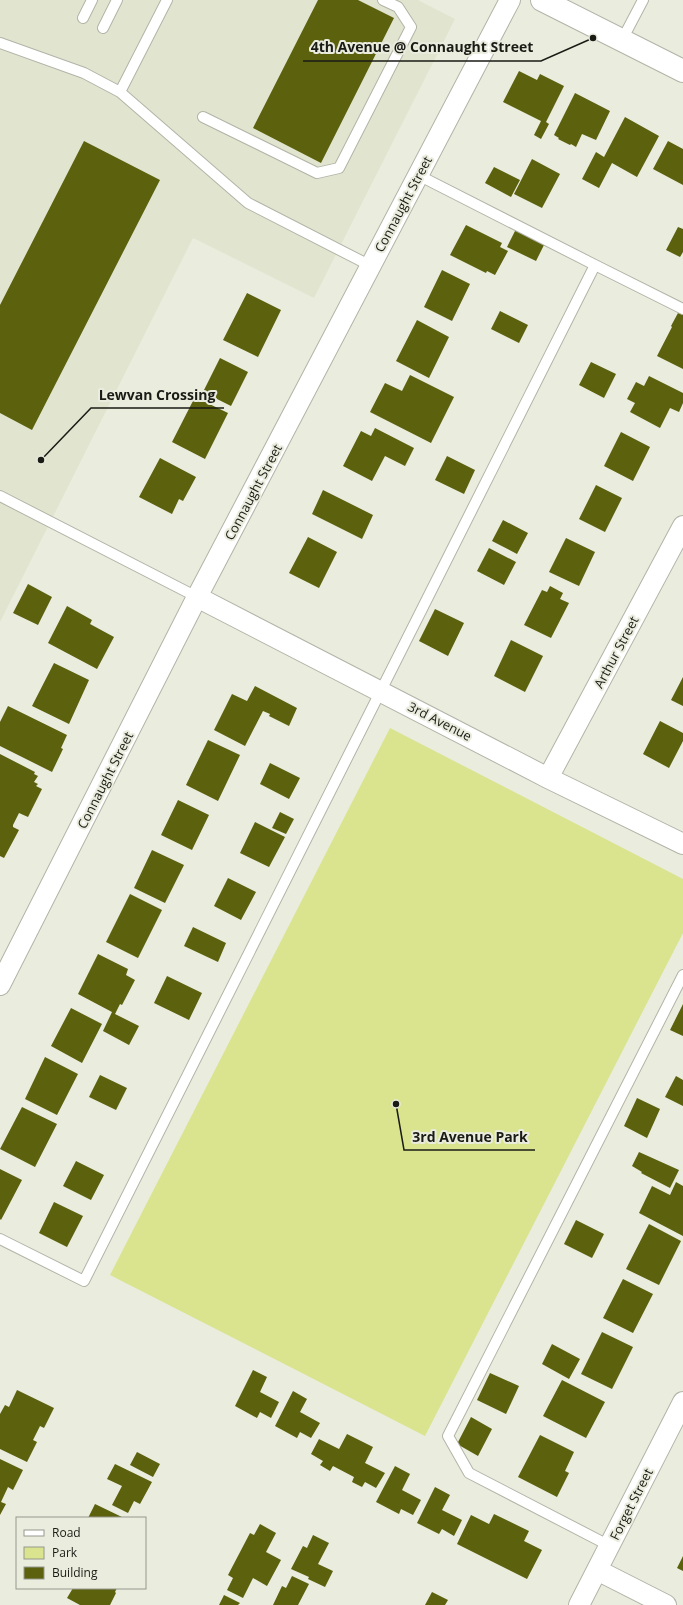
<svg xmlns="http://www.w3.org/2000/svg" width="683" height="1605" font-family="'Open Sans',sans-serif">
<rect width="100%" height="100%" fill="#eaecde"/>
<!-- built -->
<path fill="#e1e5cf" d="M0,0H418L455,19L314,298L193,238L0,622Z"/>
<!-- green -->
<path fill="#dae48e" d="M390,728L683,879V933L425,1436L110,1275Z"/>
<!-- building -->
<path fill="#5b610d" d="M318,0H358L394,18L321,163L253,128Z
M519,71L537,80L540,74L564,86L546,122L549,124L541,139L534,135L541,121L503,102Z
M575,93L610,111L596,140L582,134L576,147L571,144L570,145L558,139L559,138L554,135Z
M625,117L659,136L637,177L612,163L599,188L582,179L596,152L604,157Z
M84,141L160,180L32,430L0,413V305Z
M668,141L683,149V185L653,169Z
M532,159L560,174L542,208L514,194Z
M494,167L520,180L511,197L485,183Z
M466,225L502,243L500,247L508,251L495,275L487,271L486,273L450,255Z
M678,227L683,229V252L680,257L666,250Z
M516,229L545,243L536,261L507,247Z
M442,270L470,284L452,321L424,307Z
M247,293L281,310L258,357L223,340Z
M500,311L528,325L519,343L491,329Z
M678,313L683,315V369L657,356L672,327L671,326Z
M417,320L449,337L429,378L396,361Z
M220,358L248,372L231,406L203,392Z
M591,362L616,374L604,398L579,385Z
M410,375L454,397L431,443L370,412L385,383L402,391Z
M649,376L683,393V403L679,412L670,408L660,428L630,412L635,403L627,399L636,382L644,386Z
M195,397L228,413L205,459L172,442Z
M375,428L414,448L405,466L385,456L372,481L343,466L361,431L371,436Z
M621,432L650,447L633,481L604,466Z
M447,456L475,470L464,494L435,480Z
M160,458L196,477L183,501L179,499L172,514L139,497Z
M596,485L622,498L605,532L579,519Z
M323,490L373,515L362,539L312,514Z
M503,520L528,533L517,554L492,541Z
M308,537L337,552L319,588L289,573Z
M566,538L595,552L579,586L549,572Z
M489,548L516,562L504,585L477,571Z
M28,584L52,597L38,625L13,613Z
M550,586L563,593L560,599L569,603L551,638L524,625L542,590L547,592Z
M67,606L92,620L90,624L114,637L97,669L48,643Z
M435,609L464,623L448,656L419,641Z
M511,640L543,656L525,692L494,676Z
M54,663L89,680L69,724L32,706Z
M683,677V706L671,700Z
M255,686L297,708L289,726L269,716L270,714L263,711L245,746L214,730L232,694L247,701Z
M8,706L67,735L61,748L63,749L52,772L0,746V722Z
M660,721L683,733V741L669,768L643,754Z
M208,740L240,755L218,801L186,785Z
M0,754L35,772L34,774L38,776L34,782L38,784L36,786L42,789L28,817L19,813L13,825V827L19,830L4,858L0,856Z
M270,763L300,778L289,799L260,784Z
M178,800L209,815L192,850L161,835Z
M280,812L294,819L286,834L272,828Z
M255,822L285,837L269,867L240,853Z
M152,850L184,865L165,903L134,888Z
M228,878L256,892L241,920L214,906Z
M130,894L162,910L138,958L106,942Z
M193,927L226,943L218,962L184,946Z
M98,954L128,969L126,975L135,980L122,1005L120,1004L115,1014L139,1026L129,1045L103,1031L112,1012L78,994Z
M167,976L202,993L189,1020L154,1003Z
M683,1004V1036L670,1030Z
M71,1008L102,1024L82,1063L51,1046Z
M45,1057L78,1074L57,1115L25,1099Z
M100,1075L127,1088L116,1110L89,1097Z
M676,1076L683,1080V1106L665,1097Z
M637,1098L660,1109L647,1138L624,1126Z
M22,1107L57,1124L35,1167L0,1149Z
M639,1152L679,1170L670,1188L641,1173L642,1172L632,1166Z
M76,1161L104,1175L91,1200L63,1186Z
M0,1169L22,1180L1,1220L0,1219Z
M676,1182L683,1186V1236L639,1213L652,1186L670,1195Z
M54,1202L83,1216L67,1247L39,1233Z
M576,1220L604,1234L592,1258L564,1244Z
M649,1224L681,1241L659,1285L626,1269Z
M623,1279L653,1294L633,1333L603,1318Z
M602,1332L633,1347L612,1389L581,1374Z
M552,1344L580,1359L569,1379L542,1364Z
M253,1370L267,1377L260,1392L279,1402L271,1418L260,1412L257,1418L235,1406Z
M490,1373L519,1386L506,1414L477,1400Z
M562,1380L605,1402L586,1438L543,1416Z
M17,1390L54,1408L44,1428L40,1426L33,1440L37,1442L27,1462L0,1449V1414L5,1405L9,1407Z
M293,1391L307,1399L300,1412L320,1423L311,1438L300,1432L297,1438L275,1426Z
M471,1417L492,1429L478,1456L457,1444Z
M347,1434L373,1447L365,1463L385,1473L376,1488L365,1482L362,1487L352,1482L354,1477L333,1466L330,1471L320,1465L323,1461L311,1454L319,1439L339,1449Z
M540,1435L574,1452L565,1471L569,1473L557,1497L518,1477Z
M137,1452L160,1464L153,1477L130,1465Z
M0,1459L23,1470L13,1490L8,1487L1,1502L6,1504L0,1515Z
M115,1464L152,1482L140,1504L134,1501L128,1513L112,1505L122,1486L107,1479Z
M395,1466L410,1474L402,1490L421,1500L413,1515L401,1509L399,1514L376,1502Z
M435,1487L450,1495L442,1510L462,1520L454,1536L442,1529L439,1534L417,1523Z
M95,1504L124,1518H88Z
M494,1514L529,1531L524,1541L542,1550L527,1579L457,1544L471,1515L489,1524Z
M260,1524L276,1533L266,1552L281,1560L267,1586L253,1578L243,1598L227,1590L233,1578L228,1575L250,1533L254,1535Z
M313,1535L329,1543L318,1564L333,1571L325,1587L308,1579L309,1577L291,1569L303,1546L307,1548Z
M683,1556V1571L677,1568Z
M292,1576L309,1584L298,1605H273L282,1586L286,1588Z
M73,1588H117L115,1592L116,1593L110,1605H80L67,1598Z
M432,1592L448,1600L445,1605H425Z
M224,1595L240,1603L238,1605H219Z"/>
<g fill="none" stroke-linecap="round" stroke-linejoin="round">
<!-- lane casing -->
<g stroke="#b2b4a7" stroke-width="12">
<path id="lane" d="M167,0L120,92L248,203L371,266
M83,18L92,0
M103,28L117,0
M622,40L643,0
M0,43L84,73L120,92
M203,117L317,173L339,168L411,27L398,7L383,0
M418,175L595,265L683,309
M0,496L197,597
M0,1239L84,1281L595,265
M610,1546L469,1473L448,1436L683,975"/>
</g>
<!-- street casing -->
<g stroke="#b2b4a7" stroke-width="22">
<path id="street" d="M197,597L548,778L683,844
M548,778L683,526
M0,985L197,597L510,0
M597,1570L666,1605
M579,1605L683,1402"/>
</g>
<!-- secondary casing -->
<g stroke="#b2b4a7" stroke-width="24">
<path id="secondary" d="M542,0L683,71"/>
</g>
<!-- lane -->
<use href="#lane" stroke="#fff" stroke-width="10"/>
<!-- street -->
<use href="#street" stroke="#fff" stroke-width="20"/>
<!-- secondary -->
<use href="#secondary" stroke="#fff" stroke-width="22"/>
</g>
<g text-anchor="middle" stroke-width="4" stroke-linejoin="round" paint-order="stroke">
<!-- street labels -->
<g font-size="13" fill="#1a1b15" stroke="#eaecde">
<text transform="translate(403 204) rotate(-62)" y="5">Connaught Street</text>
<text transform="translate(253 492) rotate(-62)" y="5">Connaught Street</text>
<text transform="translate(616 652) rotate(-62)" y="5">Arthur Street</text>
<text transform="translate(440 721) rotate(27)" y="5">3rd Avenue</text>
<text transform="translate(105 780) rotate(-63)" y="5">Connaught Street</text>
<text transform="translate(631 1504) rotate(-63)" y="5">Forget Street</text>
</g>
</g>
<!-- callouts -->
<path fill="none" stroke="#1a1b15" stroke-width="1.5" d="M593 38L541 61H303M41 460L91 408H224M396 1104L404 1150H535"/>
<g fill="#1a1b15" stroke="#eaecde" stroke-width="1.5">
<circle cx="593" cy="38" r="4"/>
<circle cx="41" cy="460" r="4"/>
<circle cx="396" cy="1104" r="4"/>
</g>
<g font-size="14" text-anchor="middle" font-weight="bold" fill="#1a1b15" stroke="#eaecde" stroke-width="4" stroke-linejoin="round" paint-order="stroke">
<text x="422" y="52">4th Avenue @ Connaught Street</text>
<text x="157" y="400">Lewvan Crossing</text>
<text x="470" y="1142">3rd Avenue Park</text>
</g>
<!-- legend -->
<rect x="16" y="1517" width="130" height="72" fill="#eaecde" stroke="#97988e"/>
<rect x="24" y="1530" width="20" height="6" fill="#ffffff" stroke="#97988e"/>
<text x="52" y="1537" font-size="12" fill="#1a1b15">Road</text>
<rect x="24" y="1547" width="20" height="12" fill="#dae48e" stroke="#97988e"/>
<text x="52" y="1557" font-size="12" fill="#1a1b15">Park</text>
<rect x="24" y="1567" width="20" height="12" fill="#5b610d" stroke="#97988e"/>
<text x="52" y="1577" font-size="12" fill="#1a1b15">Building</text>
</svg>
